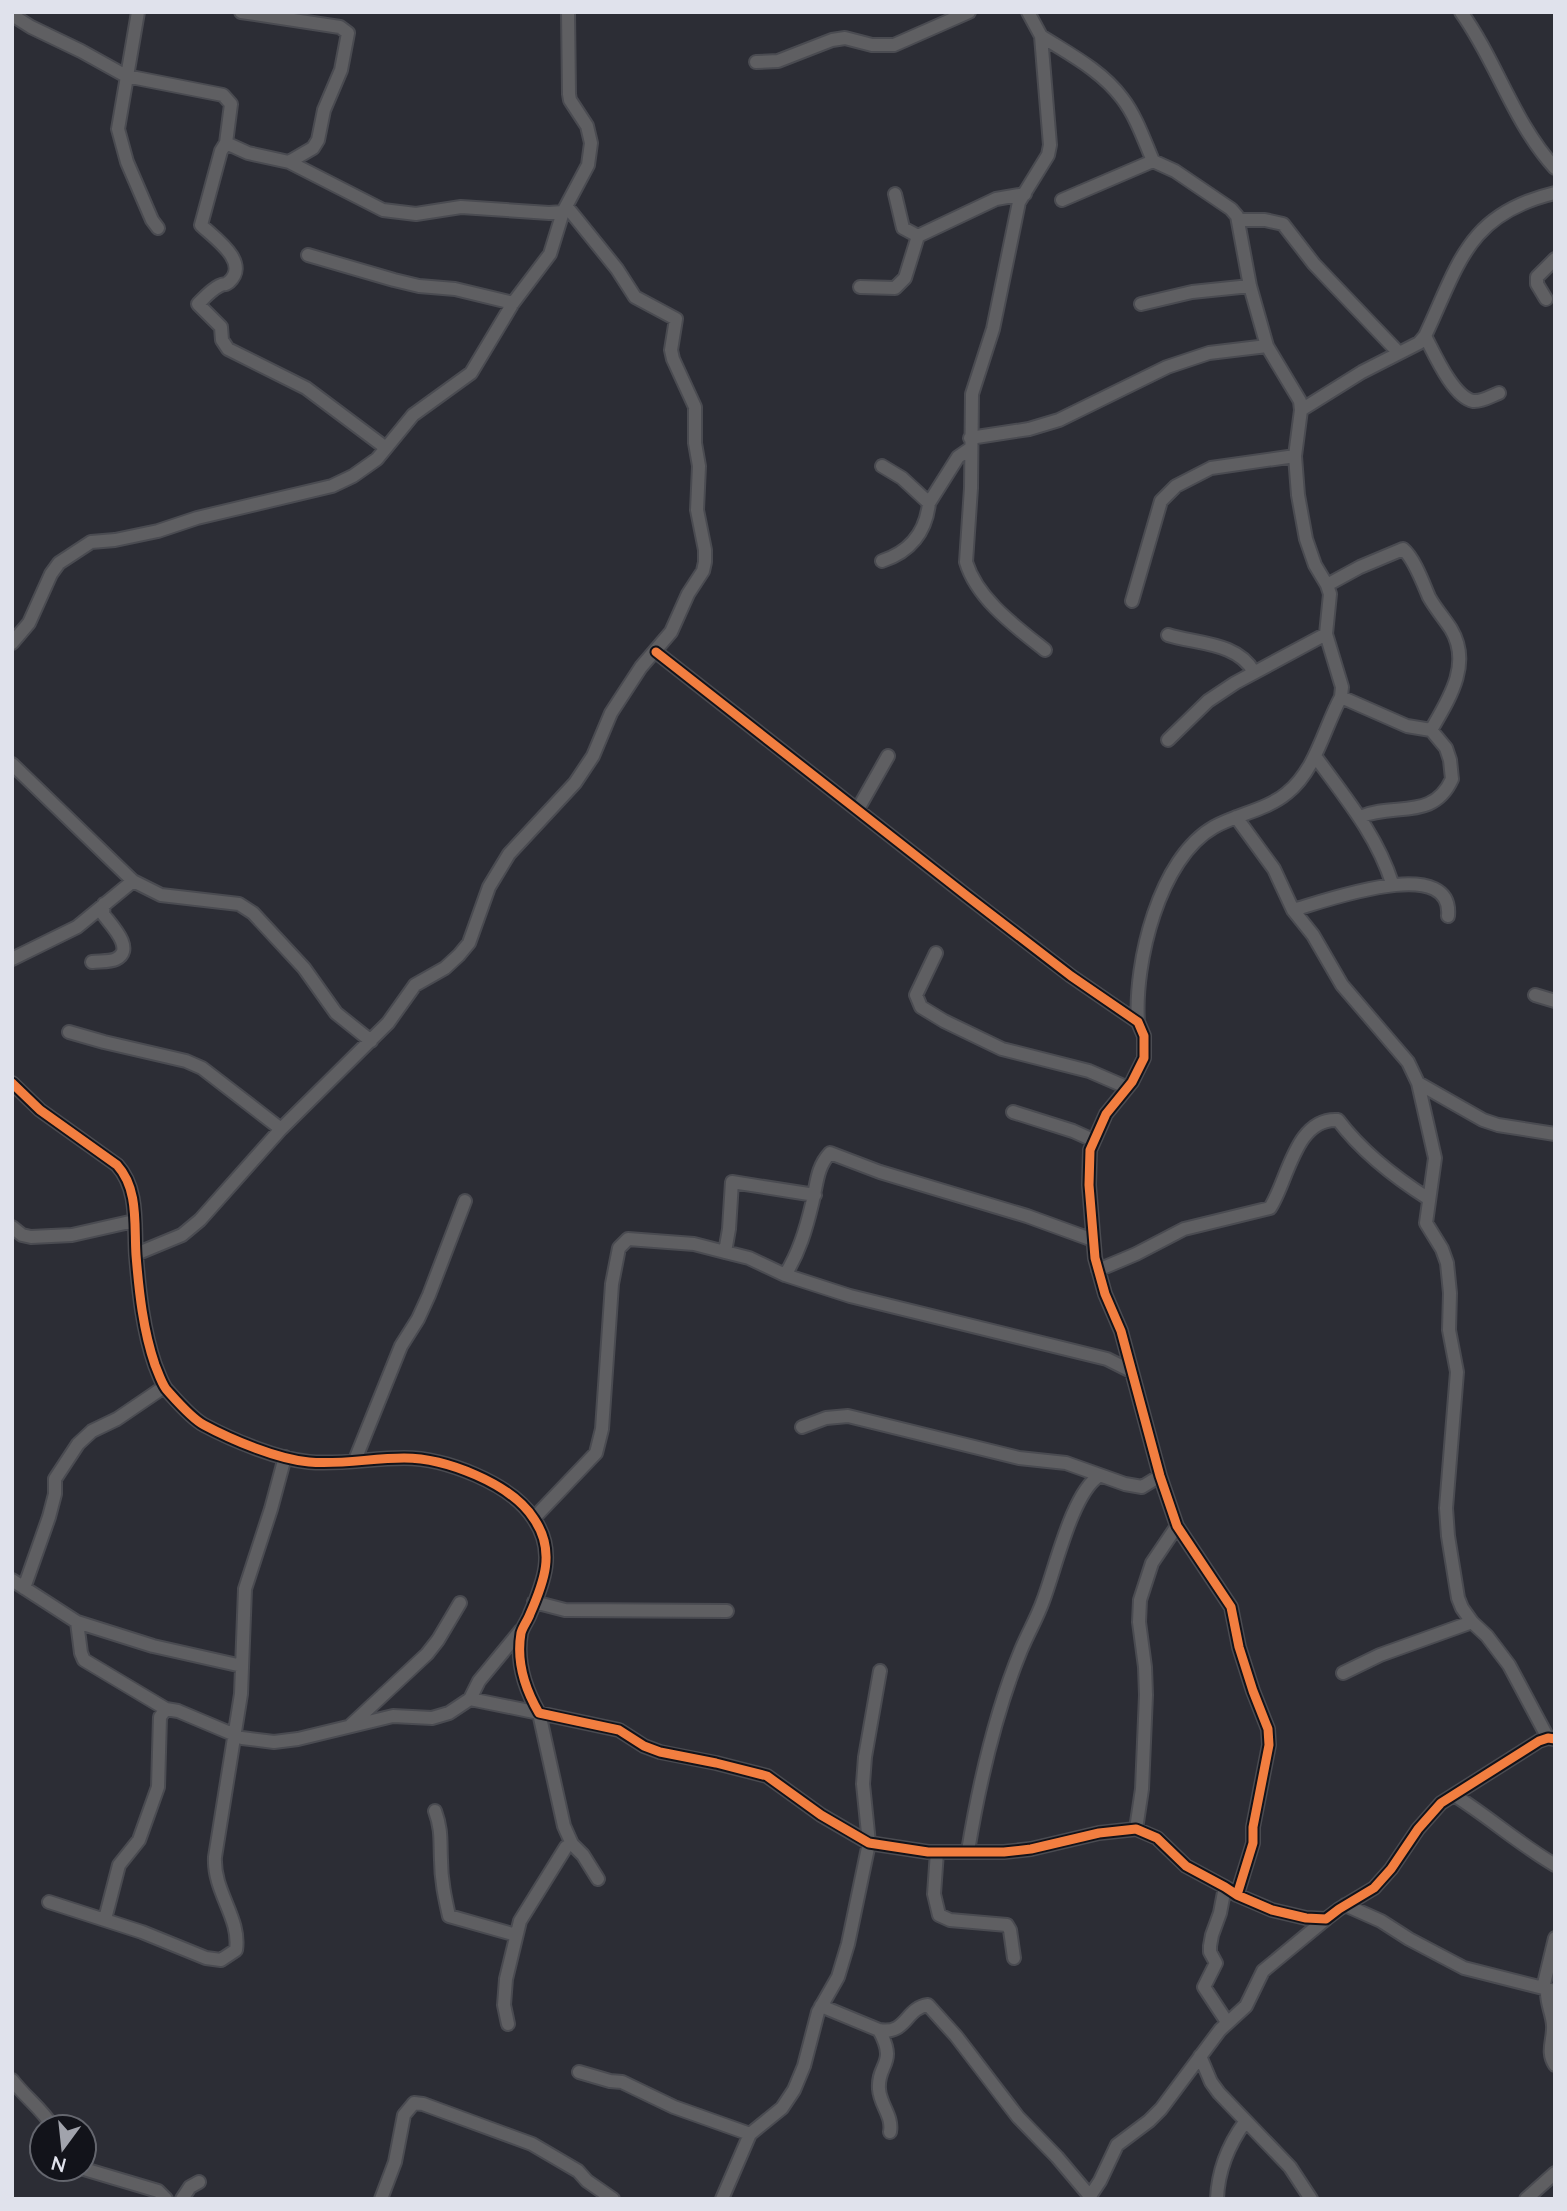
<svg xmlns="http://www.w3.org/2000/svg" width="1567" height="2211" font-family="Lato,sans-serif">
<rect width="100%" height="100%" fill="#2c2d35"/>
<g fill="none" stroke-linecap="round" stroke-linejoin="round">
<!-- minor casing -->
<g stroke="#4a4b51" stroke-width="16">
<path id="minor" d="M138,12L118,129L127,162L152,220L158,228
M241,12L340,27L348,33L341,70L324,110L318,140L313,148L289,162
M1028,12L1041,36L1050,145L1048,155L1019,202L993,329L972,394L971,488L966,562C977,599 1016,627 1045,650
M1461,12C1497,62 1513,122 1555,168
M12,15L31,27L81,51L126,76L223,95L231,104L226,143L248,153L289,162L383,210L416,214L461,207L549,213L563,212
M1041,36C1069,54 1101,70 1122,98C1136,116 1144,140 1153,161
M756,62L778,61L832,40L845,38L872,45H894L969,12
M226,143L221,151L201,225C213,237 251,262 229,282C222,287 227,282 219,286C211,290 204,298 198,304L221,327L222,340L228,349L306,388L386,448
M895,194L903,228L918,236
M1062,200L1153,161L1175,171L1231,209L1237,216L1250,286L1267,346L1300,401L1301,410L1295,456L1298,495L1306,539L1315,565L1327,585L1330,594L1326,634L1342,687L1341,697C1324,728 1316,770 1287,793C1267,810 1237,814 1214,827C1159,858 1134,963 1138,1022
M1239,220H1265L1283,224L1314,264L1399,353
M308,255L394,280L419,286L455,289L513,303
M860,287L895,288L905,278L918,236L996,199L1025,194
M1546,299L1537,284V277L1555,259
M1141,304L1192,292L1250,286
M1425,336C1434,353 1453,397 1473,401C1482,402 1491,396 1499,393
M1301,410L1362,372L1419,343L1425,336C1459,264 1467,214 1555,193
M970,438L1029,429L1059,420L1167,367L1209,353L1267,346
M882,466L902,478L929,503C926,532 910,552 882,561
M929,503L958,457L971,448
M1327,585L1360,567L1403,549C1414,558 1423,583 1429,597C1435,608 1444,618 1451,629C1472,664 1449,699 1431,730
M1132,601L1161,501L1176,486L1211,468L1295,456
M1168,635C1197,644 1237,642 1254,672
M12,643L29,623L51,574L59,563L91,542L115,540L158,531L197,518L332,486L353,476L377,459L413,415L471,373L513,303L550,254L563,212L588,165L591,143L587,126L570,100L569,94L568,12
M656,652L967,896L1071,976L1138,1022L1144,1036V1058L1132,1082L1106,1114L1090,1150L1089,1185L1095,1258L1105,1294L1121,1331L1160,1476L1177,1526L1231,1607L1239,1647L1253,1691L1268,1729L1269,1745L1253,1827V1843L1237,1895
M1341,697L1407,726L1431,730L1446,748L1450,760L1452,779C1433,821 1395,802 1360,817
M1168,740L1208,701L1235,683L1326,634
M1315,756C1344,796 1377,835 1392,883
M12,764L133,881L161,895L239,904L253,913L304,968L336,1013L371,1041
M858,809L888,756
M1236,817L1274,869L1293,910L1313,935L1342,985L1408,1062L1418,1083L1435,1158L1426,1223L1442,1249L1447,1263L1450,1293L1449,1330L1457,1372L1446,1508L1448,1536L1458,1598L1462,1608L1472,1622L1487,1636L1509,1665L1548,1738
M1293,910C1322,902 1454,853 1448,916
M936,953L916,995L921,1007L944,1021L1002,1049L1089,1071L1126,1087
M12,959L77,927L133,881
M92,962C99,961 110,962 116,959C136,949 110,924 103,914L104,904
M1535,995L1555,1001
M69,1032L104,1042L186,1061L202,1068L281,1129
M12,1083L40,1110L117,1165C139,1189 134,1225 136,1255C139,1292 143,1330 155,1365C158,1372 161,1382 166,1389C176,1400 191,1418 204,1425C232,1440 277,1459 309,1462C340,1465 372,1458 404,1458C445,1458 511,1483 534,1519C556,1551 544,1582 530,1614C528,1620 523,1626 521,1633C516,1662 525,1689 539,1713L619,1730L644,1746L660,1752L716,1763L767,1776L821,1815L869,1843L928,1852H1004L1031,1849L1099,1833L1136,1829L1157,1838L1186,1866L1225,1887L1237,1895L1272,1910L1306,1918L1326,1919L1339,1909L1374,1888L1391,1869L1418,1829L1441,1803L1539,1741L1548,1738L1555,1739
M1418,1083L1483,1120L1498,1125L1555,1134
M1013,1112L1073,1131L1093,1140
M12,1227L22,1235L31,1237L72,1235L134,1221
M725,1252L729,1229L732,1182L815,1195
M136,1254L182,1235L200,1220L281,1129L388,1023L415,985L445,968L459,955L469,943L489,887L509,854L575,783L593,756L611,713L641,667L671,632L688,594L703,571L705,562V550L697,510L699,466L695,443V407L673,359L671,350L676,319L635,297L617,269L567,207
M1098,1270L1136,1254L1184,1229L1270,1208C1288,1181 1295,1117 1338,1120C1363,1153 1394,1177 1429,1199
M785,1275C799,1253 806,1229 812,1204C817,1185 816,1168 830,1153L880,1172L1027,1216L1093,1240
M802,1427L826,1418L848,1416L1019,1458L1066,1463L1125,1484L1142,1487L1160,1476
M355,1460L401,1346L418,1319L429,1295L465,1201
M534,1518L596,1453L602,1429L612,1284L619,1248L628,1239L694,1244L725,1252L749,1258L785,1275L850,1296L1107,1359L1131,1371
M12,1580L77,1622L153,1646L242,1666
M24,1588L49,1517L55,1494V1479L78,1444L92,1431L117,1419L164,1387
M534,1602L565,1610L727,1611
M77,1622L81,1653L84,1660L166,1709
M1343,1673L1380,1655L1472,1622
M470,1699L539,1713L564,1826L572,1844
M351,1725L427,1654L438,1640L460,1603
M1454,1795C1489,1817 1519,1844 1555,1865
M435,1811C442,1830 440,1841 441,1860C441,1880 445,1898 449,1916L516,1935
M1136,1829L1142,1789L1146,1695L1145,1667L1139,1622L1140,1600L1152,1563L1177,1526
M968,1851C979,1784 995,1713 1021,1650C1028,1633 1037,1618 1043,1601C1055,1570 1072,1493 1099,1476
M937,1852L934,1894L939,1915L950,1920L1007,1925L1010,1930L1014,1958
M1225,1887L1220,1913L1212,1935L1210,1946V1952L1216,1963L1204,1987L1227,2022
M49,1902L142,1932L206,1958L221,1960L236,1950C241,1918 213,1892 215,1857L241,1694L245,1589L271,1509L285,1457
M1345,1905L1381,1921L1409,1939L1464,1968L1555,1991
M105,1919L119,1865L139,1840L158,1787L160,1717L166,1709L178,1711L242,1738L274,1742L298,1739L393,1716L432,1718L449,1713L470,1699L479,1681L521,1630
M1543,1988L1555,1938
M1547,1989C1546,2003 1552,2012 1553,2025C1554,2040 1546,2051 1555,2065
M821,2006L879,2030C907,2035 905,2008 928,2005L956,2036L1018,2117L1057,2157L1089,2195
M508,2024L504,2005L506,1979L520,1921L566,1847L572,1844L583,1855L598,1879
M879,2030C898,2065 877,2063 879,2089C880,2105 893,2116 890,2132
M1200,2056L1211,2082L1219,2093L1290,2167L1311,2199
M579,2072L610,2081L622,2082L674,2107L750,2134
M12,2080C25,2097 42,2109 53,2127
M84,2169L158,2191L166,2199
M182,2199L190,2187L199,2182
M381,2199L395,2162L404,2115L414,2103L423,2104L532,2144L578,2171L587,2181L613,2199
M722,2199L750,2134L782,2108L794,2090L804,2066L818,2012L838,1977L848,1944L869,1843L863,1784L865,1757L880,1671
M1088,2199L1100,2181L1117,2145L1149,2121L1161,2109L1220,2030L1246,2006L1263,1971L1326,1919
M1217,2199C1218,2171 1229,2144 1245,2122
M1526,2199L1555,2173"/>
</g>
<!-- minor -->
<use href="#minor" stroke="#5f5f62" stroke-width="12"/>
<!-- cycleway casing -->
<g stroke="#12131a" stroke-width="13">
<path id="cycleway" d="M656,652L967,896L1071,976L1138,1022L1144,1036V1058L1132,1082L1106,1114L1090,1150L1089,1185L1095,1258L1105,1294L1121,1331L1160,1476L1177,1526L1231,1607L1239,1647L1253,1691L1268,1729L1269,1745L1253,1827V1843L1237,1895
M12,1083L40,1110L117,1165C139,1189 134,1225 136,1255C139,1292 143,1330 155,1365C158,1372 161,1382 166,1389C176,1400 191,1418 204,1425C232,1440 277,1459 309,1462C340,1465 372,1458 404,1458C445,1458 511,1483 534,1519C556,1551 544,1582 530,1614C528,1620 523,1626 521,1633C516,1662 525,1689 539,1713L619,1730L644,1746L660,1752L716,1763L767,1776L821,1815L869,1843L928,1852H1004L1031,1849L1099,1833L1136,1829L1157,1838L1186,1866L1225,1887L1237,1895L1272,1910L1306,1918L1326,1919L1339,1909L1374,1888L1391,1869L1418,1829L1441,1803L1539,1741L1548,1738L1555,1739"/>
</g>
<!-- cycleway -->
<use href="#cycleway" stroke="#f27e40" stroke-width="9"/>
</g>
<!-- border -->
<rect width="1567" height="2211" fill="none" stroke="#e0e2ec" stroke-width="28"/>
<!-- north arrow -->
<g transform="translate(63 2148) rotate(195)"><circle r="33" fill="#12131a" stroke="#64666e" stroke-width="2"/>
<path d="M0-5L12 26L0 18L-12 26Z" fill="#a1a3ac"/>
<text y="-10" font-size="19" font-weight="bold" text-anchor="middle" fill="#e0e2ec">N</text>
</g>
</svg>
